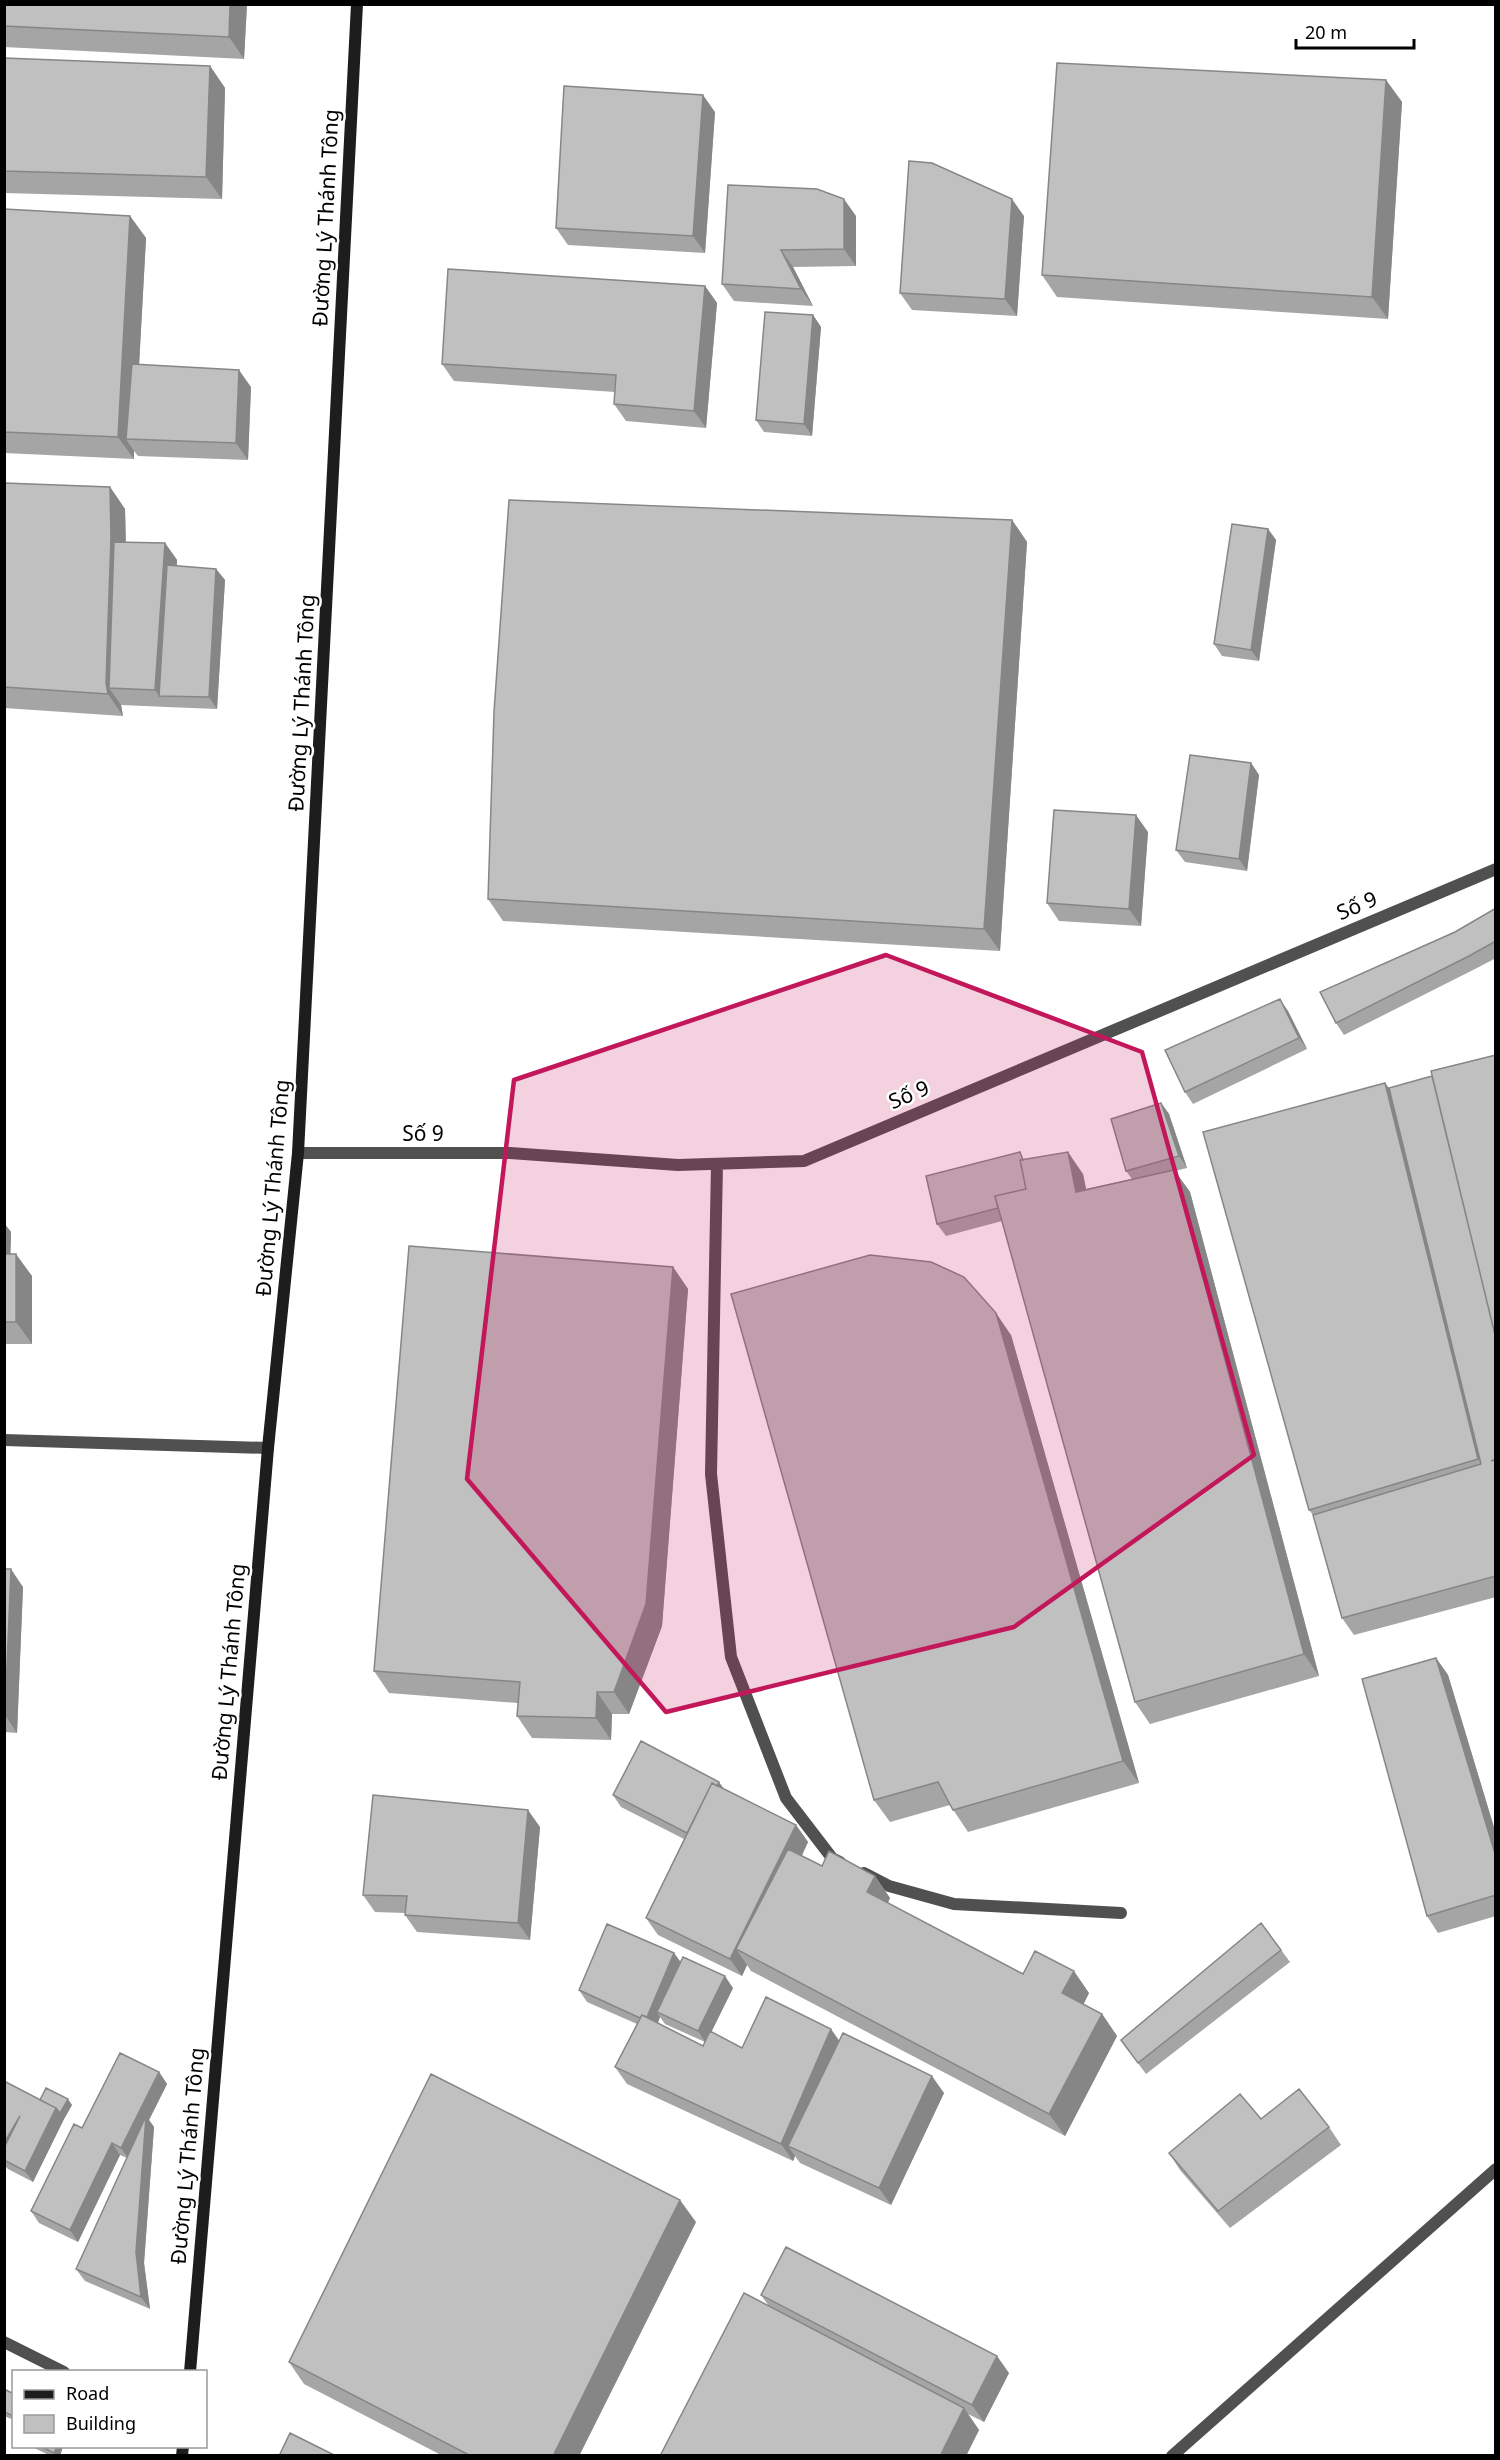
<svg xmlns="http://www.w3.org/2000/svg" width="1500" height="2460" font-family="'Noto Sans',sans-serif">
<rect width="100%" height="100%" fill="#fff"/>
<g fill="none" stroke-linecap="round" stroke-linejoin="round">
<!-- lane -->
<path stroke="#505050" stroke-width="12" d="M298,1153H510L678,1165L804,1161L1496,869
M717,1164L711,1474L731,1657L786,1798L832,1858L840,1862
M4,1440L268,1448
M864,1873L889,1886L954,1904L1121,1913
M1172,2456L1496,2169"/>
<!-- street -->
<path stroke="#505050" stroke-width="12" d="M4,2342L64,2372"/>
<!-- secondary -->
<path stroke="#1d1d1d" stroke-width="12" d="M190,2372L268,1448L298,1153L357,4
M182,2456L183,2446"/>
</g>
<!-- wall -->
<path fill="#a5a5a5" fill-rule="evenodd" d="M4,4H247L244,59L4,47Z
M4,58L210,66L225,88L222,199L4,193Z
M1386,80L1402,102L1388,319L1057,297L1042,275Z
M715,112L705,253L568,245L556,228Z
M728,185L856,216V266L793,267L813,306L734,301L722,284Z
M4,209L130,216L146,238L139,365L251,387L248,460L138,456L134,451V459L4,453Z
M1024,216L1017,316L912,310L900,293Z
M705,286L717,303L706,428L626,421L614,404L615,392L454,381L442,364Z
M813,315L821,327L812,436L764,432L756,420Z
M4,483L110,487L125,509L126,542L165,543L177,560V566L216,569L225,580L217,709L167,707L121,705L123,716L4,708Z
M1012,520L1027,542L1000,951L503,921L488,899Z
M1268,529L1276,540L1259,661L1222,656L1214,644Z
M1251,763L1259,775L1247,871L1185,862L1176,850Z
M1148,832L1141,926L1059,921L1047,903Z
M1496,908V958L1477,968L1344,1035L1336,1023Z
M1288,1011L1307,1049L1193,1104L1185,1092Z
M1496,1055V1597L1354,1635L1342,1618L1313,1515L1309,1510L1385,1083L1389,1088L1432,1076Z
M1161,1103L1169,1114L1187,1168L1175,1171L1190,1192L1319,1676L1150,1724L1135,1702L1002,1221L946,1236L937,1224L1025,1159L1083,1174L1086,1189L1132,1179L1126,1171Z
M4,1223L11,1232L10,1254L32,1276V1344H4Z
M673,1267L688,1289L662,1626L629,1714H612L611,1740L532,1738L517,1716L518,1703L389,1693L374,1671Z
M1011,1335L1139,1783L968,1832L950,1805L890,1822L874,1800Z
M4,1569L23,1587L17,1733L4,1732Z
M1436,1658L1448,1675L1496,1834V1916L1438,1933L1427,1916Z
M725,1789L796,1825L808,1842L802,1856L822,1866L875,1876L890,1898L888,1903L1023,1974L1089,1993L1083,2005L1102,2014L1117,2036L1065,2136L751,1971L747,1965L742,1976L658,1935L646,1918L684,1839L621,1807L613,1795Z
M540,1827L530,1940L417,1932L405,1915V1913L375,1912L363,1895Z
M1261,1923L1290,1962L1146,2074L1121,2040Z
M674,1953L681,1963L733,1988L711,2032L742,2048L839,2040L944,2093L891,2205L800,2163L795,2156L793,2161L627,2084L615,2067L637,2024L587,2002L579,1990ZM660,2017L665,2024L705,2042L703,2046L658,2023Z
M159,2072L167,2084L149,2120L154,2127L144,2263L150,2309L85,2281L76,2269L127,2158L120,2155L78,2242L39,2223L31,2211L82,2128Z
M4,2081L40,2100L72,2105L64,2119L33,2182L8,2169L6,2167L4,2169Z
M1261,2119L1329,2127L1341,2145L1230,2228L1180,2170L1169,2153Z
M696,2222L579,2456H443L304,2384L289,2362Z
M761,2295L1009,2373L984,2422L968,2414L979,2430L966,2456H660L769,2306Z
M4,2389L14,2394V2420L4,2416Z
M30,2446H63L60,2456H51Z"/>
<!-- shaded-wall -->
<path fill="#868686" d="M230,4H247L244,59L229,37Z
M210,66L225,88L222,199L206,177Z
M1386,80L1402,102L1388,319L1372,297Z
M703,95L715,112L705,253L693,236Z
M844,199L856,216V266L844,249Z
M1012,199L1024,216L1017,316L1005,299Z
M130,216L146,238L135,440L126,439L134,451V459L118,437Z
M781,250L793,267L813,306L801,289Z
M705,286L717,303L706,428L694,411Z
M813,315L821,327L812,436L804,424Z
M239,370L251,387L248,460L236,443Z
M110,487L125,509L126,559L109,688L121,705L123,716L108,694L106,683Z
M1012,520L1027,542L1000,951L984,929Z
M1268,529L1276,540L1259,661L1251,650Z
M165,543L177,560L168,696H159L167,707L155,690Z
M216,569L225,580L217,709L209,697Z
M1251,763L1259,775L1247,871L1239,859Z
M1136,815L1148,832L1141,926L1129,909Z
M1280,999L1288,1011L1307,1049L1299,1038Z
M1385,1083L1401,1105L1493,1481L1478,1459Z
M1161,1103L1169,1114L1187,1168L1179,1156Z
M1068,1152L1083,1174L1091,1214L1076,1192Z
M1174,1170L1190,1192L1319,1676L1304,1654Z
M4,1223L11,1232L10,1277L4,1268Z
M16,1254L32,1276V1344L16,1322Z
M673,1267L688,1289L662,1626L629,1714L614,1692Z
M996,1313L1011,1335L1139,1783L1123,1761Z
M11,1569L23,1587L17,1733L5,1715Z
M1436,1658L1448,1675L1496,1834V1857Z
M597,1692L612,1714L611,1740L596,1718Z
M719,1782L727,1793L692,1836Z
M528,1810L540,1827L530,1940L518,1923Z
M796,1825L808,1842L751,1957L736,1949L747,1965L742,1976L730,1959Z
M875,1876L890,1898L882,1914L867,1892Z
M674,1953L682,1964L657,2012L660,2017L654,2032L646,2020Z
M1074,1971L1089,1993L1078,2015L1062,1993Z
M725,1976L733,1988L706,2043L698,2031Z
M1102,2014L1117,2036L1065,2136L1049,2114Z
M831,2029L843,2046L788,2146L795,2156L793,2161L781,2144Z
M159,2072L167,2084L149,2120L154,2127L144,2263L150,2309L141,2297L136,2252L129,2159L121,2148Z
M932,2076L944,2093L891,2205L879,2188Z
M68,2099L72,2105L64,2119L33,2182L25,2171L56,2108Z
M20,2116L4,2160V2143Z
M112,2143L120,2155L78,2242L70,2230Z
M680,2200L696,2222L579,2456H553Z
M997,2356L1009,2373L984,2422L972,2405Z
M964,2408L979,2430L966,2456H940Z
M57,2446H63L60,2456H56L54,2453Z"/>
<!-- building -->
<path fill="#c0c0c0" stroke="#868686" stroke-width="1.5" d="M4,4H230L229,37L4,26Z
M4,58L210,66L206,177L4,171Z
M1057,63L1386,80L1372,297L1042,275Z
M564,86L703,95L693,236L556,228Z
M909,161L932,163L1012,199L1005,299L900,293Z
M728,185L817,189L844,199V249L781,250L801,289L722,284Z
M4,209L130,216L118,437L4,432Z
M448,269L705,286L694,411L614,404L616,375L442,364Z
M765,312L813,315L804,424L756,420Z
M132,364L239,370L236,443L126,439Z
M4,483L110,487L111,537L106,683L108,694L4,687Z
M509,500L1012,520L984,929L488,899L494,712Z
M1232,524L1268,529L1251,650L1214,644Z
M114,542L165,543L155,690L109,688Z
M167,565L216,569L209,697L159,696Z
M1190,755L1251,763L1239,859L1176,850Z
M1054,810L1136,815L1129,909L1047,903Z
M1496,908V941L1469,956L1336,1023L1320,992L1455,932Z
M1280,999L1299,1038L1185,1092L1165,1050Z
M1496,1055V1339L1431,1071Z
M1432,1076L1496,1339V1459L1491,1461L1496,1460V1576L1342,1618L1313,1515L1481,1464L1389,1088Z
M1385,1083L1478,1459L1309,1510L1203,1132Z
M1161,1103L1179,1156L1126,1171L1111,1119Z
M1020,1152L1023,1160H1020L1026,1189L995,1196L998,1208L937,1224L926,1176Z
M1068,1152L1076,1192L1174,1170L1304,1654L1135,1702L995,1196L1026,1189L1020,1160Z
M409,1246L673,1267L646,1604L614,1692H597L596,1718L517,1716L520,1682L374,1671Z
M4,1254H16V1322H4Z
M870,1255L931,1262L964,1277L996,1313L1123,1761L953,1810L938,1782L874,1800L731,1294Z
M4,1569H11L5,1715H4Z
M1436,1658L1496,1857V1895L1427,1916L1362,1679Z
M641,1741L719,1782L717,1786L712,1783L687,1833L613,1795Z
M712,1783L796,1825L730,1959L646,1918Z
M373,1795L528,1810L518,1923L405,1915L407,1896L363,1895Z
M788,1849L822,1866L829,1851L875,1876L867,1892L1023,1974L1035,1951L1074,1971L1062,1993L1102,2014L1049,2114L736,1949Z
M1261,1923L1281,1950L1138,2063L1121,2040Z
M607,1924L674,1953L647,2017L642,2015L640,2018L579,1990Z
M683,1957L725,1976L698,2031L657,2012Z
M766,1997L831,2029L781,2144L615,2067L642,2015L703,2046L710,2031L742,2048Z
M843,2033L932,2076L879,2188L788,2146Z
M120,2053L159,2072L121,2148L112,2143L70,2230L31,2211L74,2124L82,2128Z
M431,2074L680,2200L553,2456H471L289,2362Z
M4,2081L56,2108L25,2171L4,2160V2148L20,2116L4,2143Z
M46,2088L68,2099L60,2113L56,2108L40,2100Z
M1299,2089L1329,2127L1218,2211L1169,2153L1240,2094L1261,2119Z
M146,2116L136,2252L141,2297L76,2269Z
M786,2247L997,2356L972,2405L761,2295Z
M744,2293L964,2408L940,2456H660Z
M4,2389L14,2394V2416L4,2412Z
M290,2433L336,2456H279Z
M40,2446H57L54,2453Z"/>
<!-- marked area -->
<path fill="#c2185b" fill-opacity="0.2" stroke="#c2185b" stroke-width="4.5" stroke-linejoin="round" d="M886,955L1142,1052L1254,1455L1014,1627L666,1712L467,1479L514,1080Z"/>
<g text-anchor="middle" stroke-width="5" stroke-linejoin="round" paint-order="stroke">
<!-- street labels -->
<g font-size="21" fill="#000" stroke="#fff">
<text transform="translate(326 218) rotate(-87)" y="7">Đường Lý Thánh Tông</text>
<text transform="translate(302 703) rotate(-87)" y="7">Đường Lý Thánh Tông</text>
<text transform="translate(1357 906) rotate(-23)" y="7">Số 9</text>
<text transform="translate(909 1095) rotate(-23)" y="7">Số 9</text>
<text x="423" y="1141">Số 9</text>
<text transform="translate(273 1188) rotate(-85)" y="7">Đường Lý Thánh Tông</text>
<text transform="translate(229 1672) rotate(-85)" y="7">Đường Lý Thánh Tông</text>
<text transform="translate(188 2156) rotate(-85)" y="7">Đường Lý Thánh Tông</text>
</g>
</g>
<!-- border -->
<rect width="1500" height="2460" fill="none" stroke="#000000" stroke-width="12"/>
<!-- legend -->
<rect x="12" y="2370" width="195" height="78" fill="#ffffff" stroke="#999999" stroke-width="1.5"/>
<rect x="24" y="2390" width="30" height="9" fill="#1d1d1d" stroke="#999999" stroke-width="1.5"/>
<text x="66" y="2400" font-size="18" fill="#000000">Road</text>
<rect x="24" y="2415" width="30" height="18" fill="#c0c0c0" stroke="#999999" stroke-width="1.5"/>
<text x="66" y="2430" font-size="18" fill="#000000">Building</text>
<!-- scale -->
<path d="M1296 39v9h118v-9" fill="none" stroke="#000000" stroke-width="3"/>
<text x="1305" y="39" font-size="18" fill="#000000" stroke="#ffffff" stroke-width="4.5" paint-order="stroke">20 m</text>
</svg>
